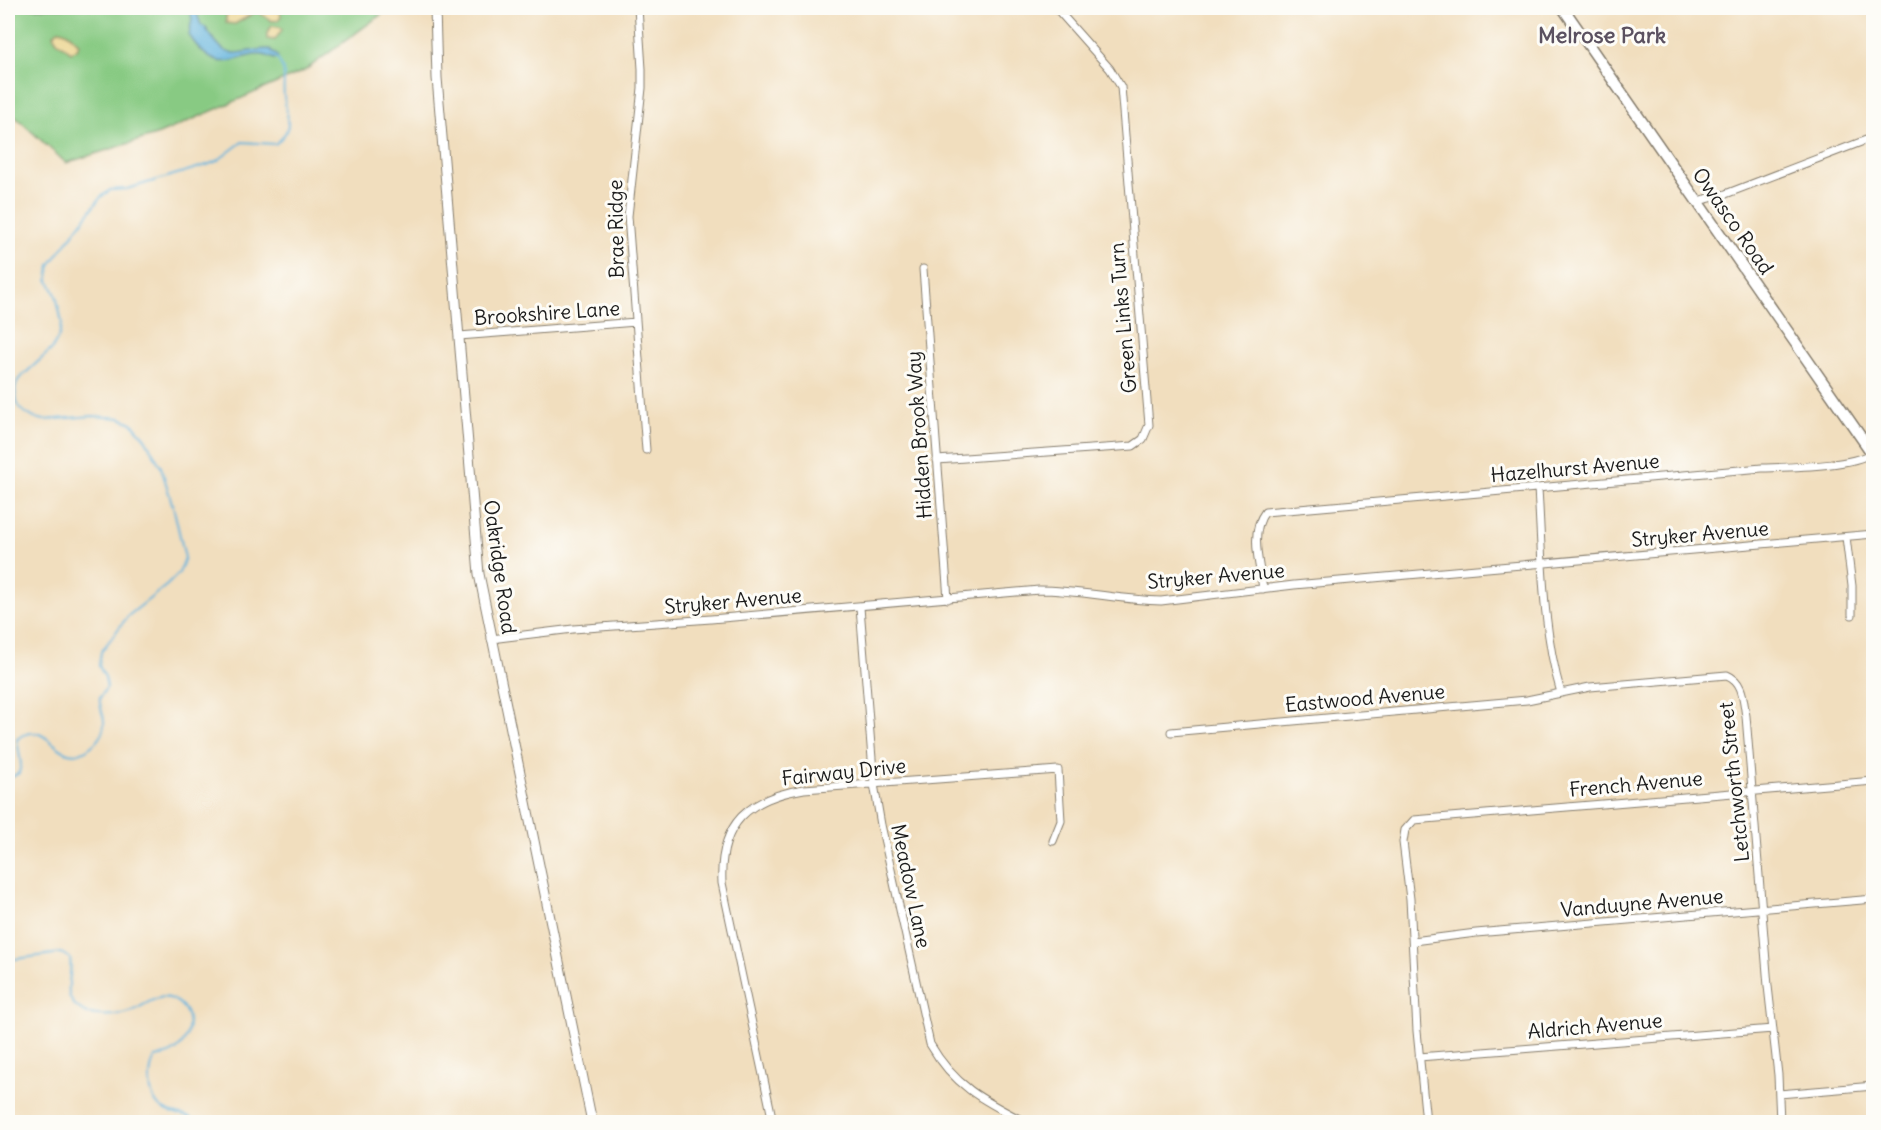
<svg xmlns="http://www.w3.org/2000/svg" width="1881" height="1130" font-family="Delius,sans-serif">
<rect width="100%" height="100%" fill="#fdfcf7"/>
<filter id="ink" filterUnits="userSpaceOnUse"><feTurbulence type="fractalNoise" baseFrequency=".0167" numOctaves="2"/><feDisplacementMap in="SourceGraphic" scale="12" xChannelSelector="R" yChannelSelector="G"/><feConvolveMatrix kernelMatrix="1 2 1 2 8 2 1 2 1" color-interpolation-filters="sRGB"/></filter>
<filter id="wash" filterUnits="userSpaceOnUse"><feTurbulence type="fractalNoise" baseFrequency=".008" numOctaves="4" result="noise"/><feDisplacementMap in="SourceGraphic" scale="24" xChannelSelector="R" yChannelSelector="G"/><feGaussianBlur stdDeviation="1.35" result="paint"/><feColorMatrix in="noise" values="0 0 0 0 0 0 0 0 0 0 0 0 0 0 0 0 0 1.4 0 .05"/><feComposite in="paint" operator="in"/></filter>
<g filter="url(#wash)">
<rect width="100%" height="100%" fill="#f1debe"/>
<!-- green -->
<path fill="#88ca83" stroke="#527350" stroke-width="1.5" d="M8,8H390L304,71L159,134L66,163L8,110Z"/>
<!-- sand -->
<path fill="#eeda9e" stroke="#857b5d" stroke-width="1.5" d="M240,8H253L254,13L235,24L226,23V15Z
M259,8H276L280,11L281,16L278,20L272,21L260,13Z
M272,26L280,27L282,30L275,40L267,39V33Z
M58,30C67,30 74,38 79,44L77,49L71,52L57,41L53,35Z"/>
<!-- water -->
<path fill="#62b3dd" stroke="#3f687c" stroke-width="1.5" d="M190,8H195L201,25L205,27C231,66 230,50 270,49L278,57L274,59C243,41 224,89 189,35L192,19Z"/>
<g fill="none" stroke-linecap="round" stroke-linejoin="round">
<!-- stream -->
<path stroke="#62b3dd" stroke-width="2" d="M8,779L19,773L21,764L17,739C48,715 56,768 86,750C100,741 108,728 102,712C101,708 99,703 100,698C101,695 105,690 107,687L105,677L99,666L101,652L128,616L167,585L179,573L185,558L174,510L161,467L144,437L132,423L120,418L93,416L44,420L34,418L20,409L17,403L15,389L18,380L52,349L59,336L62,323L56,295L48,279L50,265L100,198L110,190L127,189L207,165L217,161L242,142L275,144C295,129 287,117 284,97C282,78 289,73 275,56
M8,960L61,953L70,958C74,980 58,997 83,1011C95,1018 122,1016 134,1010C145,1005 159,993 172,999C195,1009 193,1040 173,1052C169,1055 161,1056 155,1057C147,1074 147,1103 167,1111C178,1116 188,1114 197,1122"/>
</g>
</g>
<g filter="url(#ink)">
<g fill="none" stroke-linecap="round" stroke-linejoin="round">
<!-- minor casing -->
<g stroke="#867d6d" stroke-width="9">
<path id="minor" d="M638,8L642,69V88L628,216L646,450
M1697,201L1723,195L1874,137
M923,269L948,599
M459,336L636,322
M937,460L1133,446L1143,439L1149,425L1121,87L1110,69L1056,8
M1538,488C1542,555 1542,629 1561,693
M1846,537L1852,586V615
M1263,589C1260,565 1249,533 1265,512L1762,468C1787,467 1852,467 1871,453
M860,607L874,784L881,825L930,1044C954,1086 984,1101 1025,1122
M491,639L573,629L711,619L1039,590C1080,590 1120,600 1161,601L1294,585L1874,534
M1171,732L1527,700L1590,687L1727,675C1744,682 1743,700 1746,716L1768,986L1778,1075L1780,1122
M1413,941L1476,933L1874,899
M1419,1057L1773,1029
M1779,1094L1874,1086
M773,1122L722,883C719,823 749,798 804,789L1058,770L1061,821L1053,841
M1426,1122L1417,1031L1410,899L1403,842L1405,830L1414,820L1874,781"/>
</g>
<!-- tertiary casing -->
<g stroke="#867d6d" stroke-width="11">
<path id="tertiary" d="M435,8L437,78L479,574L592,1122"/>
</g>
<!-- secondary casing -->
<g stroke="#867d6d" stroke-width="13">
<path id="secondary" d="M1563,8L1874,456"/>
</g>
<!-- minor -->
<use href="#minor" stroke="#fff" stroke-width="7"/>
<!-- tertiary -->
<use href="#tertiary" stroke="#fff" stroke-width="9"/>
<!-- secondary -->
<use href="#secondary" stroke="#fff" stroke-width="10"/>
</g>
</g>
<g text-anchor="middle" stroke-width="6" stroke-linejoin="round" paint-order="stroke">
<!-- street labels -->
<g font-size="20" fill="#1c1c1c" stroke="#fdfcf7">
<text transform="translate(1733 221) rotate(55)" y="7">Owasco Road</text>
<text transform="translate(616 229) rotate(-91)" y="7">Brae Ridge</text>
<text transform="translate(547 313) rotate(-4)" y="7">Brookshire Lane</text>
<text transform="translate(1123 318) rotate(-95)" y="7">Green Links Turn</text>
<text transform="translate(919 435) rotate(-94)" y="7">Hidden Brook Way</text>
<text transform="translate(1575 468) rotate(-5)" y="7">Hazelhurst Avenue</text>
<text transform="translate(1700 534) rotate(-5)" y="7">Stryker Avenue</text>
<text transform="translate(500 567) rotate(82)" y="7">Oakridge Road</text>
<text transform="translate(1216 576) rotate(-5)" y="7">Stryker Avenue</text>
<text transform="translate(733 601) rotate(-5)" y="7">Stryker Avenue</text>
<text transform="translate(1365 698) rotate(-5)" y="7">Eastwood Avenue</text>
<text transform="translate(844 772) rotate(-6)" y="7">Fairway Drive</text>
<text transform="translate(1734 782) rotate(-96)" y="7">Letchworth Street</text>
<text transform="translate(1636 784) rotate(-5)" y="7">French Avenue</text>
<text transform="translate(911 886) rotate(78)" y="7">Meadow Lane</text>
<text transform="translate(1642 903) rotate(-5)" y="7">Vanduyne Avenue</text>
<text transform="translate(1595 1026) rotate(-5)" y="7">Aldrich Avenue</text>
</g>
<!-- quarter labels -->
<g font-size="22" font-weight="bold" fill="#5b5160" stroke="#fdfcf7">
<text x="1602" y="43">Melrose Park</text>
</g>
</g>
<!-- margin -->
<rect width="1881" height="1130" fill="none" stroke="#fdfcf7" stroke-width="30"/>
</svg>
